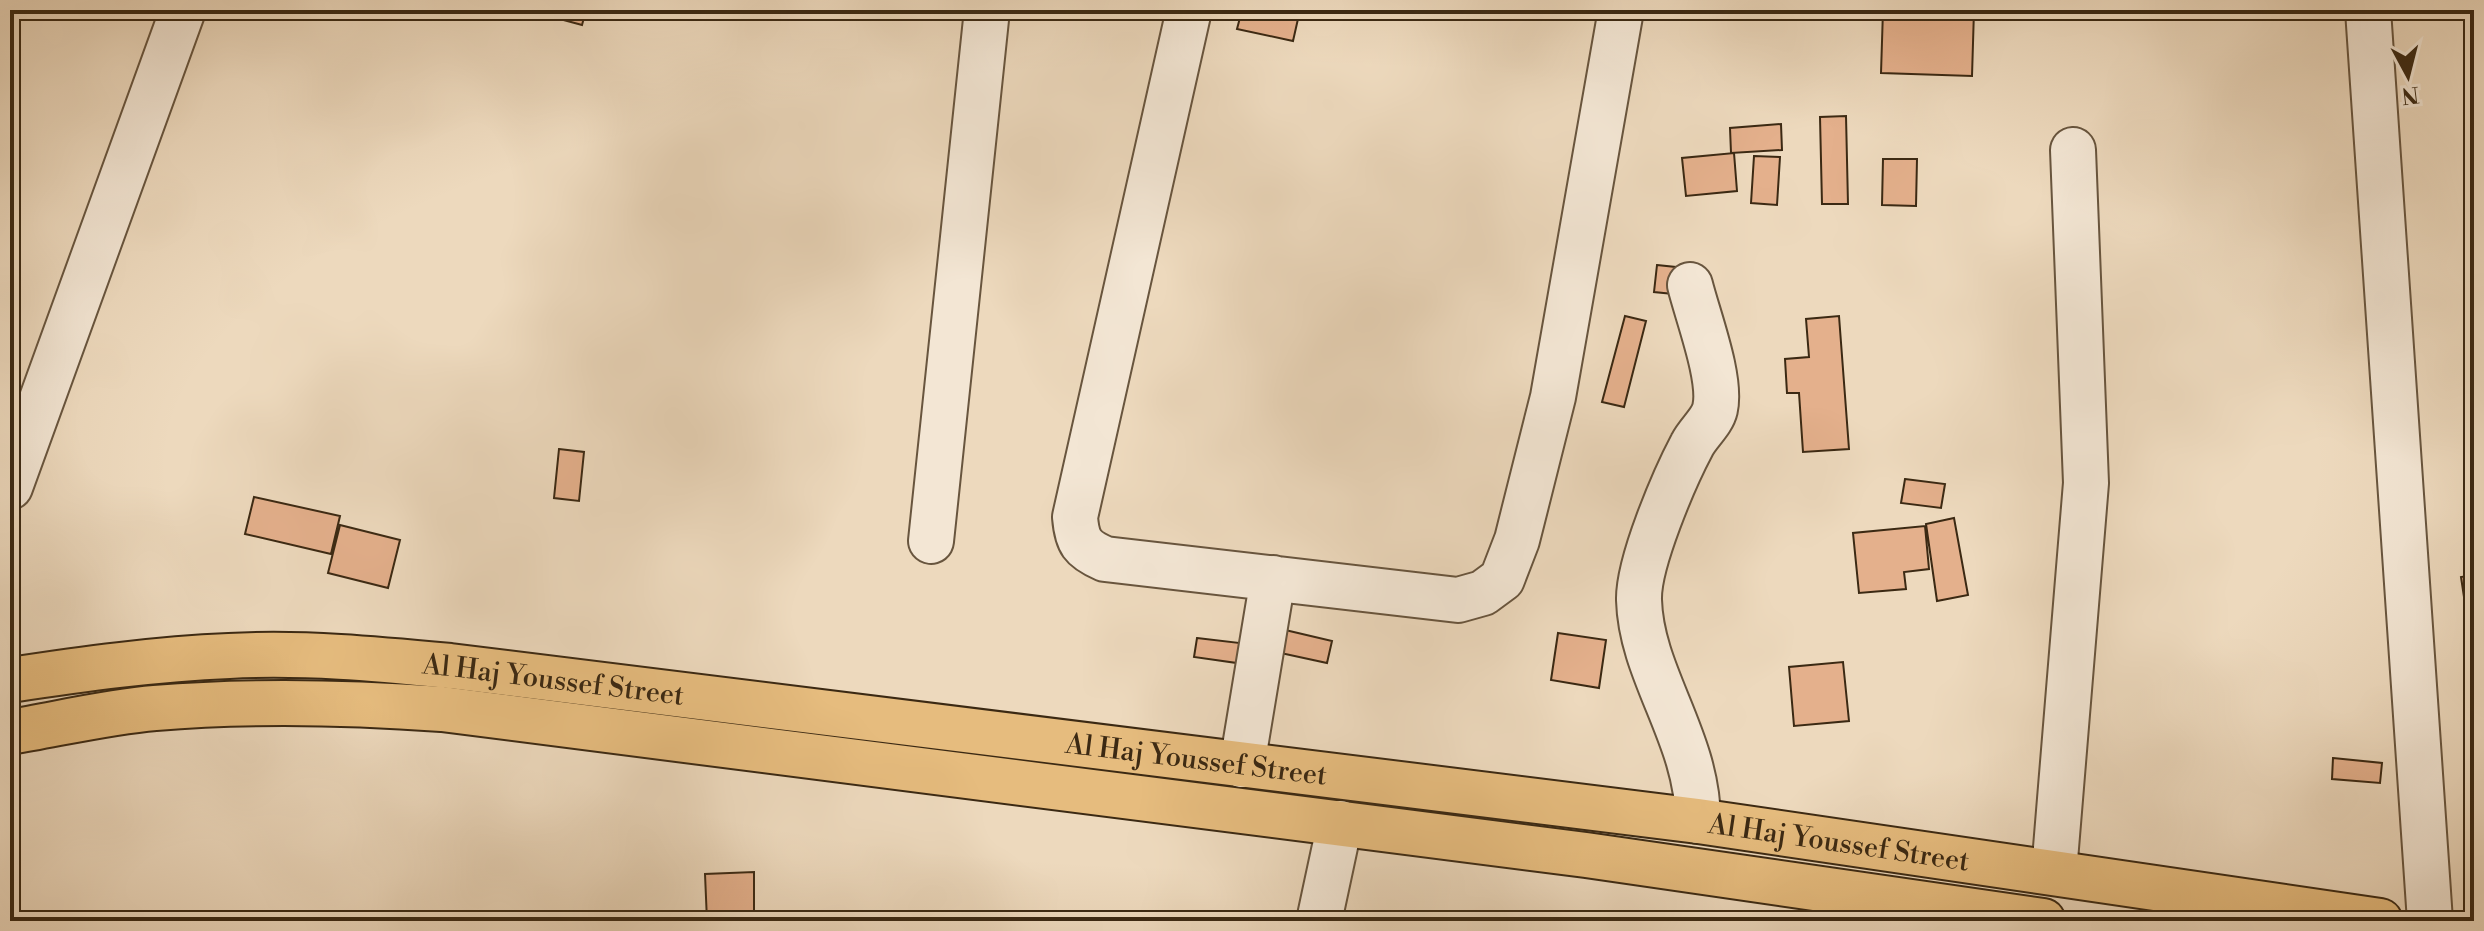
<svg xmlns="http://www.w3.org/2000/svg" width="2484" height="931" font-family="'Libre Bodoni',serif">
<rect width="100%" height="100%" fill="#edd9bd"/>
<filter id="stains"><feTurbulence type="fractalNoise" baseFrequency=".0025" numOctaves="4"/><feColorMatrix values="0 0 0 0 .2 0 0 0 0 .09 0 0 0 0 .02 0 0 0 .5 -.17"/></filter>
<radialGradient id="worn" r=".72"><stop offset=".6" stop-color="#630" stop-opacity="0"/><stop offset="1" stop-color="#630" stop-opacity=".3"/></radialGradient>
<!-- building -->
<path fill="#e4b08c" stroke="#3b2913" stroke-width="2" d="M546,10H586L582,25L545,15Z
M1242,10H1300L1293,41L1237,29Z
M1883,10H1974L1972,76L1881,73Z
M1846,116L1848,204H1822L1820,117Z
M1781,124L1782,150L1731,153L1730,128Z
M1734,153L1737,191L1686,196L1682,158Z
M1754,156L1780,157L1777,205L1751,203Z
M1883,159H1917L1916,206L1882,205Z
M1657,265L1685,268L1683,295L1654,292Z
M1625,316L1646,321L1624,407L1602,402Z
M1839,316L1849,449L1803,452L1799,393H1787L1785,359L1809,357L1806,319Z
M559,449L584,452L579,501L554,498Z
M1905,479L1945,484L1941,508L1901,503Z
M254,497L340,516L331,554L245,534Z
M1954,518L1968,595L1937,601L1926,524Z
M340,525L400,540L388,588L328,573Z
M1925,526L1929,569L1904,572L1906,589L1859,593L1853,533Z
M2474,575V663L2461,577Z
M1281,629L1332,641L1327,663L1276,652Z
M1558,633L1606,640L1599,688L1551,680Z
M1197,638L1240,643L1237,663L1194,657Z
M1843,662L1849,721L1794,726L1789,667Z
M2333,758L2382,763L2380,783L2332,779Z
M754,872V921H707L705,874Z"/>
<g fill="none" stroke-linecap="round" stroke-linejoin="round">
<!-- minor casing -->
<g stroke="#68553e" stroke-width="48">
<path id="minor" d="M1189,10L1075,517C1077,542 1082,549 1105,559L1458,600L1483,593L1502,579L1517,540L1553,397L1621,10
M2368,10L2430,921
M1690,285C1698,317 1722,379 1715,409C1712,422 1698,433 1692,445C1674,479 1638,563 1639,600C1641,675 1698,738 1698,821
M10,487L183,10
M931,541L987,10
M1242,765L1273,578
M2054,872L2086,483L2073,150
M1319,921L1340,823"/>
</g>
<!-- major casing -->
<g stroke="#3b2913" stroke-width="48">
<g id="major">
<path id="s1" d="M10,680C83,669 156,659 229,656C303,652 377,659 450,666L1698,821L2380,921"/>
<path d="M10,732C58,724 107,712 155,708C251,700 346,702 442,709L1586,855L2043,921"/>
</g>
</g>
<!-- minor -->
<use href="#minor" stroke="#f3e6d4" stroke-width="44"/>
<!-- major -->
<use href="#major" stroke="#e6bc7e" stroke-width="44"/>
</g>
<g text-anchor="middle" stroke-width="6" stroke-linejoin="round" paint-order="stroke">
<!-- street labels -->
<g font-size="28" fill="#3b2913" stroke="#f3e6d4">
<text dy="10" stroke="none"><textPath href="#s1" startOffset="546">Al Haj Youssef Street</textPath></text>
<text dy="10" stroke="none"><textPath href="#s1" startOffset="1194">Al Haj Youssef Street</textPath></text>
<text dy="10" stroke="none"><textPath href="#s1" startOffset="1842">Al Haj Youssef Street</textPath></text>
</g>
</g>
<!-- margin -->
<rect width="2484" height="931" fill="none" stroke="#edd9bd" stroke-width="40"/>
<rect x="12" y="12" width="2460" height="907" fill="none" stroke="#3b2913" stroke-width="4"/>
<rect x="20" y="20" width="2444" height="891" fill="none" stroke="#3b2913" stroke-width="2"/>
<!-- north arrow -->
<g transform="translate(2408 76) rotate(173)" stroke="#f3e6d4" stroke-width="6" paint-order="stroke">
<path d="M0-6L14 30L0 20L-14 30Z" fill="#3b2913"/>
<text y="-12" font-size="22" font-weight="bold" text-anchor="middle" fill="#3b2913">N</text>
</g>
<rect width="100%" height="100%" filter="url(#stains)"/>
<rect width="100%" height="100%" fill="url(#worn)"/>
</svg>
